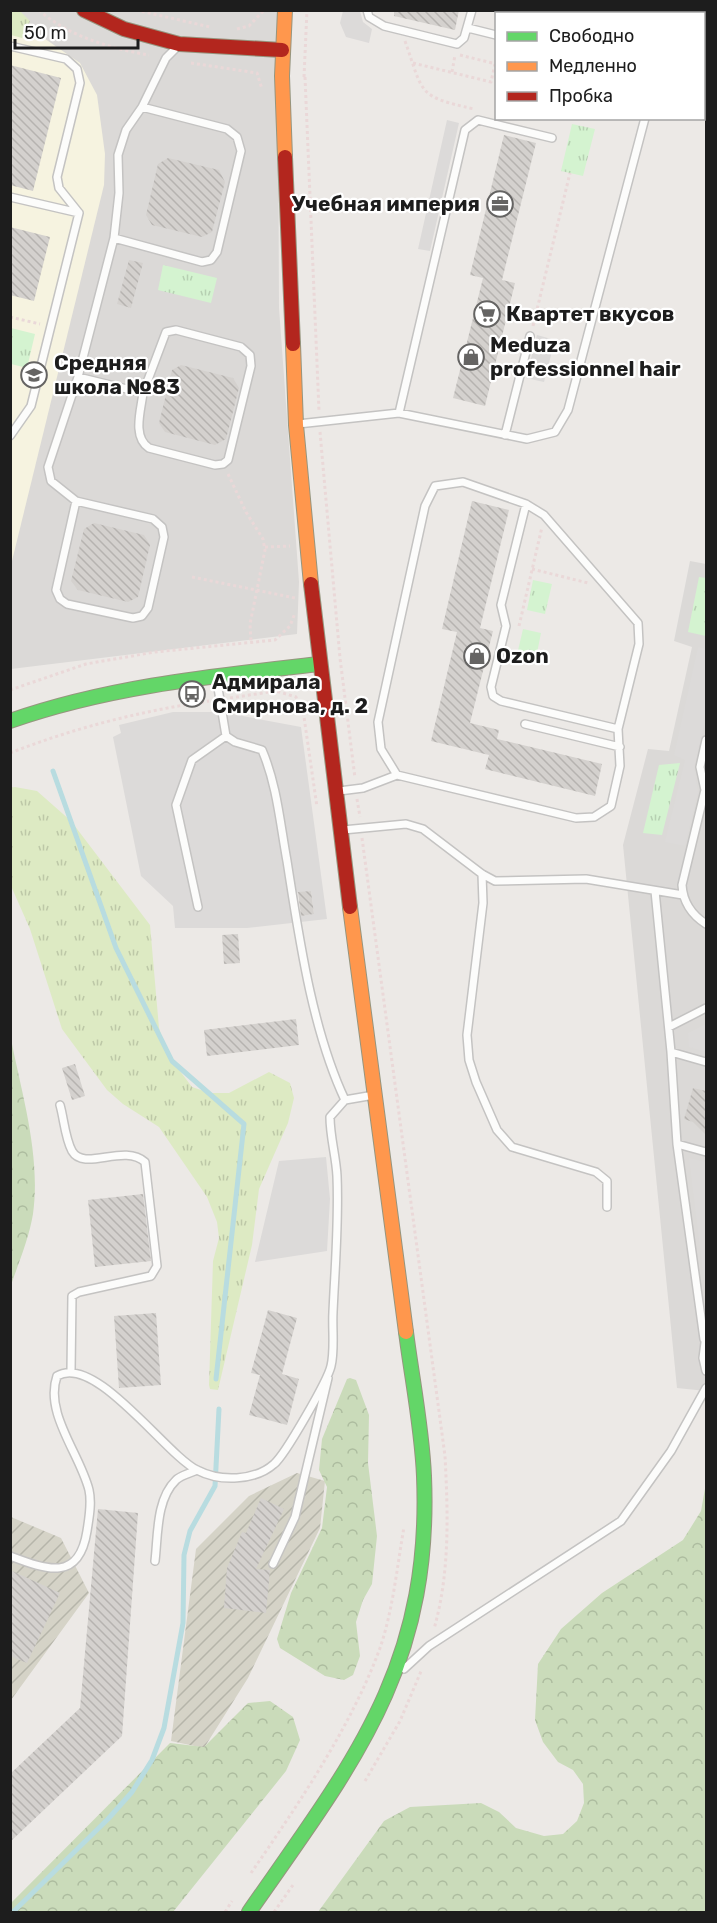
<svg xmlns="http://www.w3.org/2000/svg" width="717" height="1923" font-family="Rubik,sans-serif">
<defs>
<pattern id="construction-furrows" width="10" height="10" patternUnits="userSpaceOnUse" patternTransform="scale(1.5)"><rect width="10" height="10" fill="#d5d3c7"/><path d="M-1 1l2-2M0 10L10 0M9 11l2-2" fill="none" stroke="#b6b5aa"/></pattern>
<pattern id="grass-tufts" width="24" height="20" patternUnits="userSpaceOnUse" patternTransform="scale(1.5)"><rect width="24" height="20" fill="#ddeac3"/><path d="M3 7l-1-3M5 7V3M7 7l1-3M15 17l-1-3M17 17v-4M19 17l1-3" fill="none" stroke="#bdc8a7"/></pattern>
<pattern id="forest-crowns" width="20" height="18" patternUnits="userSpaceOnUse" patternTransform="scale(1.5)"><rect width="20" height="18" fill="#cadbba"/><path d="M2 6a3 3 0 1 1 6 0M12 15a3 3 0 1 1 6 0" fill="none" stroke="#adbc9f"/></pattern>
<pattern id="park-tufts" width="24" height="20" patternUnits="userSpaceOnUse" patternTransform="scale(1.5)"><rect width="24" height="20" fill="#d4f3d0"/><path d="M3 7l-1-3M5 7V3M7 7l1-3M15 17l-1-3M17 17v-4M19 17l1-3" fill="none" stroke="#b6d0b2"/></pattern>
<pattern id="building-back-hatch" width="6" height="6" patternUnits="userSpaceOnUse" patternTransform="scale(1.5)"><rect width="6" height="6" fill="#d4d1ce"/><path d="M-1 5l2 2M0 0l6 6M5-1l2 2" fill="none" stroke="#b6b3b0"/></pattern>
</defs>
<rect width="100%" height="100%" fill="#ece9e6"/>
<!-- residential -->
<path fill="#dbd9d7" d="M11,11H281L278,84L279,308L299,582L297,634L11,669Z
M690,561L706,564V1391L677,1388L623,845L648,749L669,751L692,647L674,641Z"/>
<!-- education -->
<path fill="#f6f3e0" d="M11,27L38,34L80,63L97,95L105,154L104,185L11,565Z"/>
<!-- construction -->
<path fill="url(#construction-furrows)" d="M297,1473L325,1481L320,1528L248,1678L204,1748L171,1741L196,1549L249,1496Z
M11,1517L61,1538L89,1593L11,1700Z"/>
<!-- grass -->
<path fill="url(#grass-tufts)" d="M10,11H20L30,21L22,38L11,35Z
M15,787L37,791L71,821L150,925L159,1028L167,1054L192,1087L210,1093H229L269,1072L290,1083L294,1098L288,1123L259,1189L252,1245L218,1390L210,1389L209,1385L213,1261L219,1238L217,1222L207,1197L159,1127L123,1104L107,1090L62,1029L30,929L11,886L10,788Z"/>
<!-- forest -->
<path fill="url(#forest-crowns)" d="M11,1039C22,1095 41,1156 33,1214C29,1238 19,1262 11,1285Z
M350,1378L356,1380L369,1415L368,1463L377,1536L372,1584L363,1600L356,1622L360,1656L353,1675L344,1680L325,1676L280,1648L277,1639L291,1593L322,1528L327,1487L319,1470L322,1439L347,1379Z
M706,1483V1912H318L384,1821L410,1807L481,1803L499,1812L516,1828L544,1836L563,1834L577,1821L584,1803L583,1784L573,1770L558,1762L543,1742L535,1720L538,1664L561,1629L602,1593L683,1540L701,1511Z
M270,1701L293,1717L300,1740L286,1771L173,1912H11V1903L170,1743L204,1747L248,1703Z"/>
<!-- park -->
<path fill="url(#park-tufts)" d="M572,124L595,129L583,176L561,171Z
M163,265L217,278L211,303L158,290Z
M11,328L35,334L27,368L11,364Z
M699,577L706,578V636L688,632Z
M533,580L552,584L545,614L527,610Z
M523,629L541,633L535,663L516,659Z
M680,763L662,835L643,833L659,765Z"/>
<!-- parking -->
<path fill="#dcdad9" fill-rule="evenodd" d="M343,11H360L363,22L372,29L369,43L346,37L340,23Z
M447,120L459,123L430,251L418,249Z
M537,335L555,340L544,382L526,378Z
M698,647L706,649V716L694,767L698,792L685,846L665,842L685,760L674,755Z
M173,712H221L301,727L327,919L247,928H175L173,906L141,876L113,737L121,733L119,725ZM311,891L314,914L300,916L297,893Z
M706,1024V1052L689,1047L688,1033Z
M326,1157L330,1199L327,1251L255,1262L279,1161Z
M689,1158L706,1162V1281L704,1280Z"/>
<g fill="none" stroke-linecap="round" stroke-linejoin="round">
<!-- stream -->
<path stroke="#b8dce0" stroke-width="5" d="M53,771L116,948L172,1061L244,1124L216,1379
M13,1912L108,1819L132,1792L152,1760L164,1728L183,1623L184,1555L190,1531L215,1486L219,1409"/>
</g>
<!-- building -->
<path fill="url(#building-back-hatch)" d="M394,10H459L455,30L394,16Z
M10,65L61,78L33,191L10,185Z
M504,135L536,143L502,280L515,283L485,406L453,398L483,278L470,275Z
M168,158L219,170L225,182L212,232L202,237L152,225L146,215L158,164Z
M10,227L50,237L34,301L10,295Z
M129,260L143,263L131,308L117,304Z
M181,365L233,378L239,388L226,439L215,445L165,432L159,423L172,370Z
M472,501L509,510L480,628L493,631L470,723L499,730L497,739L602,764L595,796L485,769L489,755L431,741L457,632L442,629Z
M94,523L144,535L150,545L138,597L128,602L78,590L71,581L84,529Z
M311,891L314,914L301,916L298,892Z
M238,934L240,963L224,964L222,935Z
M296,1019L299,1045L207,1056L204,1030Z
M75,1064L85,1096L72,1100L62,1068Z
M693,1088L706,1091V1135L693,1122L684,1119Z
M143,1194L151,1261L95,1267L88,1200Z
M268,1310L297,1318L282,1374L299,1379L287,1425L249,1415L260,1375L251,1373Z
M156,1313L161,1385L119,1388L114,1316Z
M261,1498L284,1509L256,1569L270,1570L266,1613L224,1608L227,1568L242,1532L246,1533Z
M98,1509L138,1513L122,1736L10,1842V1774L80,1708Z
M10,1570L60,1593L27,1663L10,1656Z"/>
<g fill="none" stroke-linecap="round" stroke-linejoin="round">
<!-- lane casing -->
<g stroke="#c4c3c2" stroke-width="10">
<path id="lane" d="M367,10L369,17L384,26L457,44L464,38L472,10
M672,14L673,10
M468,28L496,35
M10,46L66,59L77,69L80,83L57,177L59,188L79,213L31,406L10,436
M10,197L79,213
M114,238L202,262L211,260L217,252L241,151L237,137L227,129L142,107
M143,393L166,332L176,330L241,347L250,355L251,366L228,460L223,464L215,465L149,448C132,437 141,410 143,393L78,377L114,238L119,193L118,155L126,130L142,107L166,58L178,46
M399,413L465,130L478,120L552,138
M298,424L399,413L527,439L555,432L568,410L645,118
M505,435L530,336
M463,482L526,504L544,515L638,623L639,644L618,729L620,766L611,806L594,817L576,818L397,775L381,749L378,722L425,506L435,486Z
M76,501L56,590L60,599L67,604L133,618L142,616L148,608L164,537L162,527L153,519L76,501L51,481L48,467L78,377
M526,504L501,605L506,626L491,687L493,696L501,701L618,729
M216,676L226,736L235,742L262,750C277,785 280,823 287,861C299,937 312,1030 345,1100
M525,724L620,747
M706,740L700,767L705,790L682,885C683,902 692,915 706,924
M339,791L363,788L397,775
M343,830L406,824L423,829L482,874L495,881L586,879L683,895
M482,874L483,903L467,1035L469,1060L476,1082L497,1130L512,1147L596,1172L607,1181V1207
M655,891L671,1052
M198,907L176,805L192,760L226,736
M669,1027L706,1008
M706,1062L671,1052L677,1144L706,1152
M60,1105C64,1119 65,1138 72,1151C84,1172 124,1143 145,1162L157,1266L151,1276L79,1292L72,1296L71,1371
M677,1144L704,1339
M706,1335L703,1358L706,1371
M10,1556C47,1570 79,1582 87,1531C89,1518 92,1503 89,1490C80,1454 44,1413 57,1376C95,1353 165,1454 197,1470C220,1482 255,1481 274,1464C285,1455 328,1380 331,1366C335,1350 332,1329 333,1312C335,1267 339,1221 337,1176C336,1156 330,1137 330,1117L345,1100L374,1095
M155,1561C158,1536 156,1499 176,1480C181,1475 191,1473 197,1470
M273,1564L295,1517L328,1378
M404,1669L429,1646L621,1521L671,1451L706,1388"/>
</g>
<!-- fast casing -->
<g stroke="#96957e" stroke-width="16">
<path id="fast" d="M10,721C110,686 214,676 319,664
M249,1912C352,1764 432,1668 424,1476C422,1428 412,1379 406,1332"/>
</g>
<!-- slow casing -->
<g stroke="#96957e" stroke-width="16">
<path id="slow" d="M285,10L282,76L285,157
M293,344L296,425L311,584
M350,907L406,1332"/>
</g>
<!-- jam casing -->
<g stroke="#96957e" stroke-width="16">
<path id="jam" d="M84,10L124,29L179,44L282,50
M285,157L293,344
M311,584L350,907"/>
</g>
<!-- path -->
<path stroke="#ead8d8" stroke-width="3" stroke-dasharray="3 3" stroke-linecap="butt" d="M20,10H34
M39,10C67,36 113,49 149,55
M136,10L210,27
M237,29L249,26L264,10
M405,41C424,95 417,96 474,109
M460,55L496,64
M191,63L257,73L262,89
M413,63L491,82L495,64
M452,72L455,55
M304,77L307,10
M305,77L319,411
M10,317L40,324
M533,326L570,173
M320,432L340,658L355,778
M228,474L246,512L263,539L265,550L250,624L251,642
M265,547L290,546
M532,569L588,583
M192,577L295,598
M519,626L542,527
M10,690L86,664L155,652L275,640L290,626L295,613
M230,698L276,691L296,697L304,717L317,807
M10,753C74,728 141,711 209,701
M357,799L360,817
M362,838L445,1456C448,1513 450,1573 434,1629
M365,1781L400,1721L422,1669
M251,1873C298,1805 352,1725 380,1648C393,1610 397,1567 404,1527
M225,1912L232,1901
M274,1912L293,1885"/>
<!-- lane -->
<use href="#lane" stroke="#fcfcfb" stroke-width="7"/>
<!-- fast -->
<use href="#fast" stroke="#63d668" stroke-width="14"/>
<!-- slow -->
<use href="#slow" stroke="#ff974d" stroke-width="14"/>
<!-- jam -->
<use href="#jam" stroke="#b3261e" stroke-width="14"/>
</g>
<!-- icons -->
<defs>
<g id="office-ring" transform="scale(1.35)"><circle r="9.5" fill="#fff" stroke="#656463" stroke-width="1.5"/><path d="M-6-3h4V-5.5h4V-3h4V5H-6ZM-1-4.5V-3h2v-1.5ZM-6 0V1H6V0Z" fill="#656463"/></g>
<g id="supermarket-ring" transform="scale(1.35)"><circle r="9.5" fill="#fff" stroke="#656463" stroke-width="1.5"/><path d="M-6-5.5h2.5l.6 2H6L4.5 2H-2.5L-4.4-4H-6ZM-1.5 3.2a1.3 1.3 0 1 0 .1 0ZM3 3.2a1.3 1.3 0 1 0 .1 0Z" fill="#656463"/></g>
<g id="shop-ring" transform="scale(1.35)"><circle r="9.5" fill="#fff" stroke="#656463" stroke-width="1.5"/><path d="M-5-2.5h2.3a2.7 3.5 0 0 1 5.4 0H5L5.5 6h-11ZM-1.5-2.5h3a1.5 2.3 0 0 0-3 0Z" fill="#656463"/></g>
<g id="school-ring" transform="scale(1.35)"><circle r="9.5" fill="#fff" stroke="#656463" stroke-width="1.5"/><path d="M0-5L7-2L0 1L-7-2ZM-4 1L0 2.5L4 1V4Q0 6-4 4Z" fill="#656463"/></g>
<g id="bus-ring" transform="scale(1.35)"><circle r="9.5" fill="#fff" stroke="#656463" stroke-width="1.5"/><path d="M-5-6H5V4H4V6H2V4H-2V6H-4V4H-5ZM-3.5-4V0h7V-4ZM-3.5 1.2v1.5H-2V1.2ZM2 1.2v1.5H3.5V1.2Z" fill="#656463"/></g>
</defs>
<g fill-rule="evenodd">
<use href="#office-ring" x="500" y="204"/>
<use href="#supermarket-ring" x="487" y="314"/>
<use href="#shop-ring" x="471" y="357"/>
<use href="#school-ring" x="34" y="375"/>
<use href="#shop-ring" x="477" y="656"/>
<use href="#bus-ring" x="192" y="694"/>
</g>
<g text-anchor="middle" stroke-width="4.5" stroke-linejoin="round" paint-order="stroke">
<!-- poi labels -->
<g font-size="21" font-weight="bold" fill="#1d1d1d" stroke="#fff" text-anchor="start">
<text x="480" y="211" text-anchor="end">Учебная империя</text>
<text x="506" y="321">Квартет вкусов</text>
<text x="490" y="352">Meduza<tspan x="490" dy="24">professionnel hair</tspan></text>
<text x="54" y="370">Средняя<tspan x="54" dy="24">школа №83</tspan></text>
<text x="496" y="663">Ozon</text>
<text x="212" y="689">Адмирала<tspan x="212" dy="24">Смирнова, д. 2</tspan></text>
</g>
</g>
<!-- border -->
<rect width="717" height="1923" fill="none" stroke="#1d1d1d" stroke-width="24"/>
<!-- legend -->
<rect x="495" y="12" width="210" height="108" fill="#ffffff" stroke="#a5a5a5" stroke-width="1.5"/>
<rect x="507" y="32" width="30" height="9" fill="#63d668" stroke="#a5a5a5" stroke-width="1.5"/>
<text x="549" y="42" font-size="18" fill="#1d1d1d">Свободно</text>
<rect x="507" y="62" width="30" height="9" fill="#ff974d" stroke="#a5a5a5" stroke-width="1.5"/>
<text x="549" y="72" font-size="18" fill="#1d1d1d">Медленно</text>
<rect x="507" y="92" width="30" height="9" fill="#b3261e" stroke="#a5a5a5" stroke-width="1.5"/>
<text x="549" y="102" font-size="18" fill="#1d1d1d">Пробка</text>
<!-- scale -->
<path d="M15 39v9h123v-9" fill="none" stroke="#1d1d1d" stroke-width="3"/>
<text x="24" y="39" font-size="18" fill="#1d1d1d" stroke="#ffffff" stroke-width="4.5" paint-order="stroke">50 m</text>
</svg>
